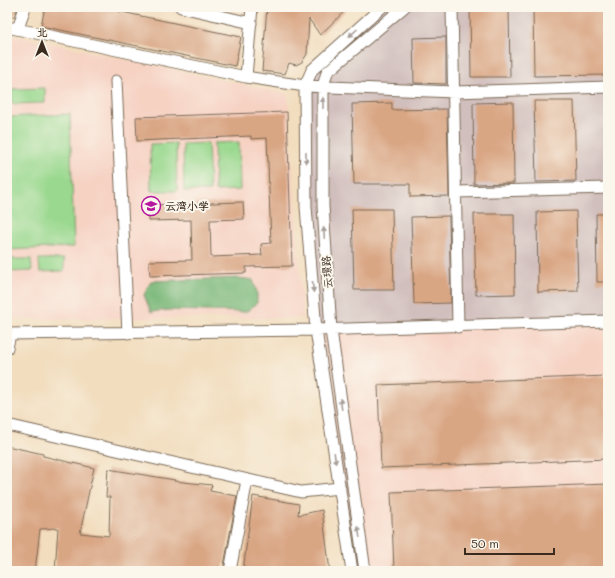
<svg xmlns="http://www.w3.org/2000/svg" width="615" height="578" font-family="Mali,'LXGW WenKai TC',sans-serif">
<rect width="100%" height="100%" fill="#fbf7ec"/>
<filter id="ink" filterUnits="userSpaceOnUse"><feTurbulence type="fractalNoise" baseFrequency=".025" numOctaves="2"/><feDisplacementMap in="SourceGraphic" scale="8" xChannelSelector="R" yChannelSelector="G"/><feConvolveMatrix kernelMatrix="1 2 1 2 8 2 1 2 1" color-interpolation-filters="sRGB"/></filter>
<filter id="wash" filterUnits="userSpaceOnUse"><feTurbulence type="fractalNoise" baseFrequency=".012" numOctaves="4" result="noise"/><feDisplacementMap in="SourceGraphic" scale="16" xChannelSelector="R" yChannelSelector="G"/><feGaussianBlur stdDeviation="0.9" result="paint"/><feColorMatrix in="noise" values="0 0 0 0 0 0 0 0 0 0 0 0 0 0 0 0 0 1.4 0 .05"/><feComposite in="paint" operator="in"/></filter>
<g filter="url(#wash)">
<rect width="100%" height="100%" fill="#f2ddbe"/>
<!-- built -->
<path fill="#f6d2c3" d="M7,34L288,94L303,318L7,319Z
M608,321V571H352L316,330Z"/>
<!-- industrial -->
<path fill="#d1bfbd" d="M382,7H608V321L316,330L305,86L312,70Z"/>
<!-- green -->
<path fill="#99d88e" stroke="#6a8156" d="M45,88V103L12,104L11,89Z
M70,114L74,247L7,250V117Z
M239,142L240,190L215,191L214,143Z
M176,143L177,191H151L150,144Z
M208,143L210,191H184L183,144Z
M7,259H31L32,271L7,272Z
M39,259H64V271L40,272Z"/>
<!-- forest -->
<path fill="#7ab879" stroke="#5a714c" d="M239,278L253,280L257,292V303L246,312L170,310L151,312L144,295L151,281Z"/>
<g id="blocks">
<!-- building -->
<path fill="#d9a684" d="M7,7H18L14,17L7,16Z
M45,7H98L241,37L235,66L41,26Z
M267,7H349L320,35L309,19L307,54L302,62L296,65L289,63L285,74L262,71Z
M470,7H509L510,77H471Z
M533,7H608V75L534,76Z
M446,37V84L414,83L413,38Z
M534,101H574L576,181L536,182Z
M513,102L514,183L474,184L473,103Z
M392,103V110L447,109L449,196L410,197V184H354L352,104Z
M287,112L292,266L246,267V273L150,276L149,261L192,260L191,220L149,221L148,205L243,202L244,219L210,220L211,257L262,255L261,244L271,243L267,138L251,139V136L137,141L136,117Z
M352,209H392L394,290H354Z
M576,211L578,291L538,292L537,212Z
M474,214H514L515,294L476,295Z
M596,214H608V282H597Z
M449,216L451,303L414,304L411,217Z
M606,376L608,459L381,468L378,385Z
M7,446L43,454V456L94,468L80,533L109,536L110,497H106L108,469L175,480L174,481L212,485L210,491L237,496L223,571H55L58,528L40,529L35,571H7Z
M608,484V569L548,571H394L391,492Z
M253,496L299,504L298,515L322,510L330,571H243Z"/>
</g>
</g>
<g filter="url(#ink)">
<use href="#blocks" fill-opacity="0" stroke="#7b6956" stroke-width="1"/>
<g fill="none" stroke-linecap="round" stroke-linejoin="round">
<!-- minor casing -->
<g stroke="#7b6956" stroke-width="13">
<path id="minor" d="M181,7L251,23
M452,7L458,327
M7,27L246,77L305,86L454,92L608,87
M18,29L25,7
M246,77L252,7
M116,81L128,333
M456,192L608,188
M7,334L316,330L608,321
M7,348L10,334
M7,425L301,492L340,488
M230,571L247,480
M352,571L316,330L306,207L305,86L312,70L382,7
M365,571L331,330L323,206V87L327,72L404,7"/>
</g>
<!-- minor -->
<use href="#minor" stroke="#fff" stroke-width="11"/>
</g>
<!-- one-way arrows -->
<defs><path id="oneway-solid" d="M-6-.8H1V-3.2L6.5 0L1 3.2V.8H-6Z"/></defs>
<g fill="#a79f9a">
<use href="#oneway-solid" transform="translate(353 33) rotate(138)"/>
<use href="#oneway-solid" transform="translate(323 103) rotate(-90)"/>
<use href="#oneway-solid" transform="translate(306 158) rotate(90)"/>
<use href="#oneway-solid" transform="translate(324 233) rotate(-94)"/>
<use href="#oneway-solid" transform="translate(313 287) rotate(85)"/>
<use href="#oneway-solid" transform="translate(341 404) rotate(-98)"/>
<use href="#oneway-solid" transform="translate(335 458) rotate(82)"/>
<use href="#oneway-solid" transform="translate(359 532) rotate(-98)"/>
</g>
</g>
<!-- icons -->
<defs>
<g id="school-ring" transform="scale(1)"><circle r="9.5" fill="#fbf7ec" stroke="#b5179e" stroke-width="1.5"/><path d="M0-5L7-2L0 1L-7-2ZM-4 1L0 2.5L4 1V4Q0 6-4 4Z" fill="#b5179e"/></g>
</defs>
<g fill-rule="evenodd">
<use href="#school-ring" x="151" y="206"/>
</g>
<g text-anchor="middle" stroke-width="4" stroke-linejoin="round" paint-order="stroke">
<!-- poi labels -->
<g font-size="11" font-weight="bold" fill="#3b2a1e" stroke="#fbf7ec" text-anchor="start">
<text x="165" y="210">云湾小学</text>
</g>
<!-- street labels -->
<g font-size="11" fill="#3b2a1e" stroke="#fbf7ec">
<text transform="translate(327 272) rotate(-94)" y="4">云璟路</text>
</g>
</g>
<!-- margin -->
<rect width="615" height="578" fill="none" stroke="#fbf7ec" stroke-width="24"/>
<!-- north arrow -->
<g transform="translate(42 42)" stroke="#fbf7ec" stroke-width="3" paint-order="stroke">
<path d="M0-3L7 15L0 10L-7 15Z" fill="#3b2a1e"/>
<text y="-6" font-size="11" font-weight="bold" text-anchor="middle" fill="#3b2a1e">北</text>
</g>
<!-- scale -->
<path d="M465 548v6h89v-6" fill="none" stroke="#3b2a1e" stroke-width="2"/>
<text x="471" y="548" font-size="12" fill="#3b2a1e" stroke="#fbf7ec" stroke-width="3" paint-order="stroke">50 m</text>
</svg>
